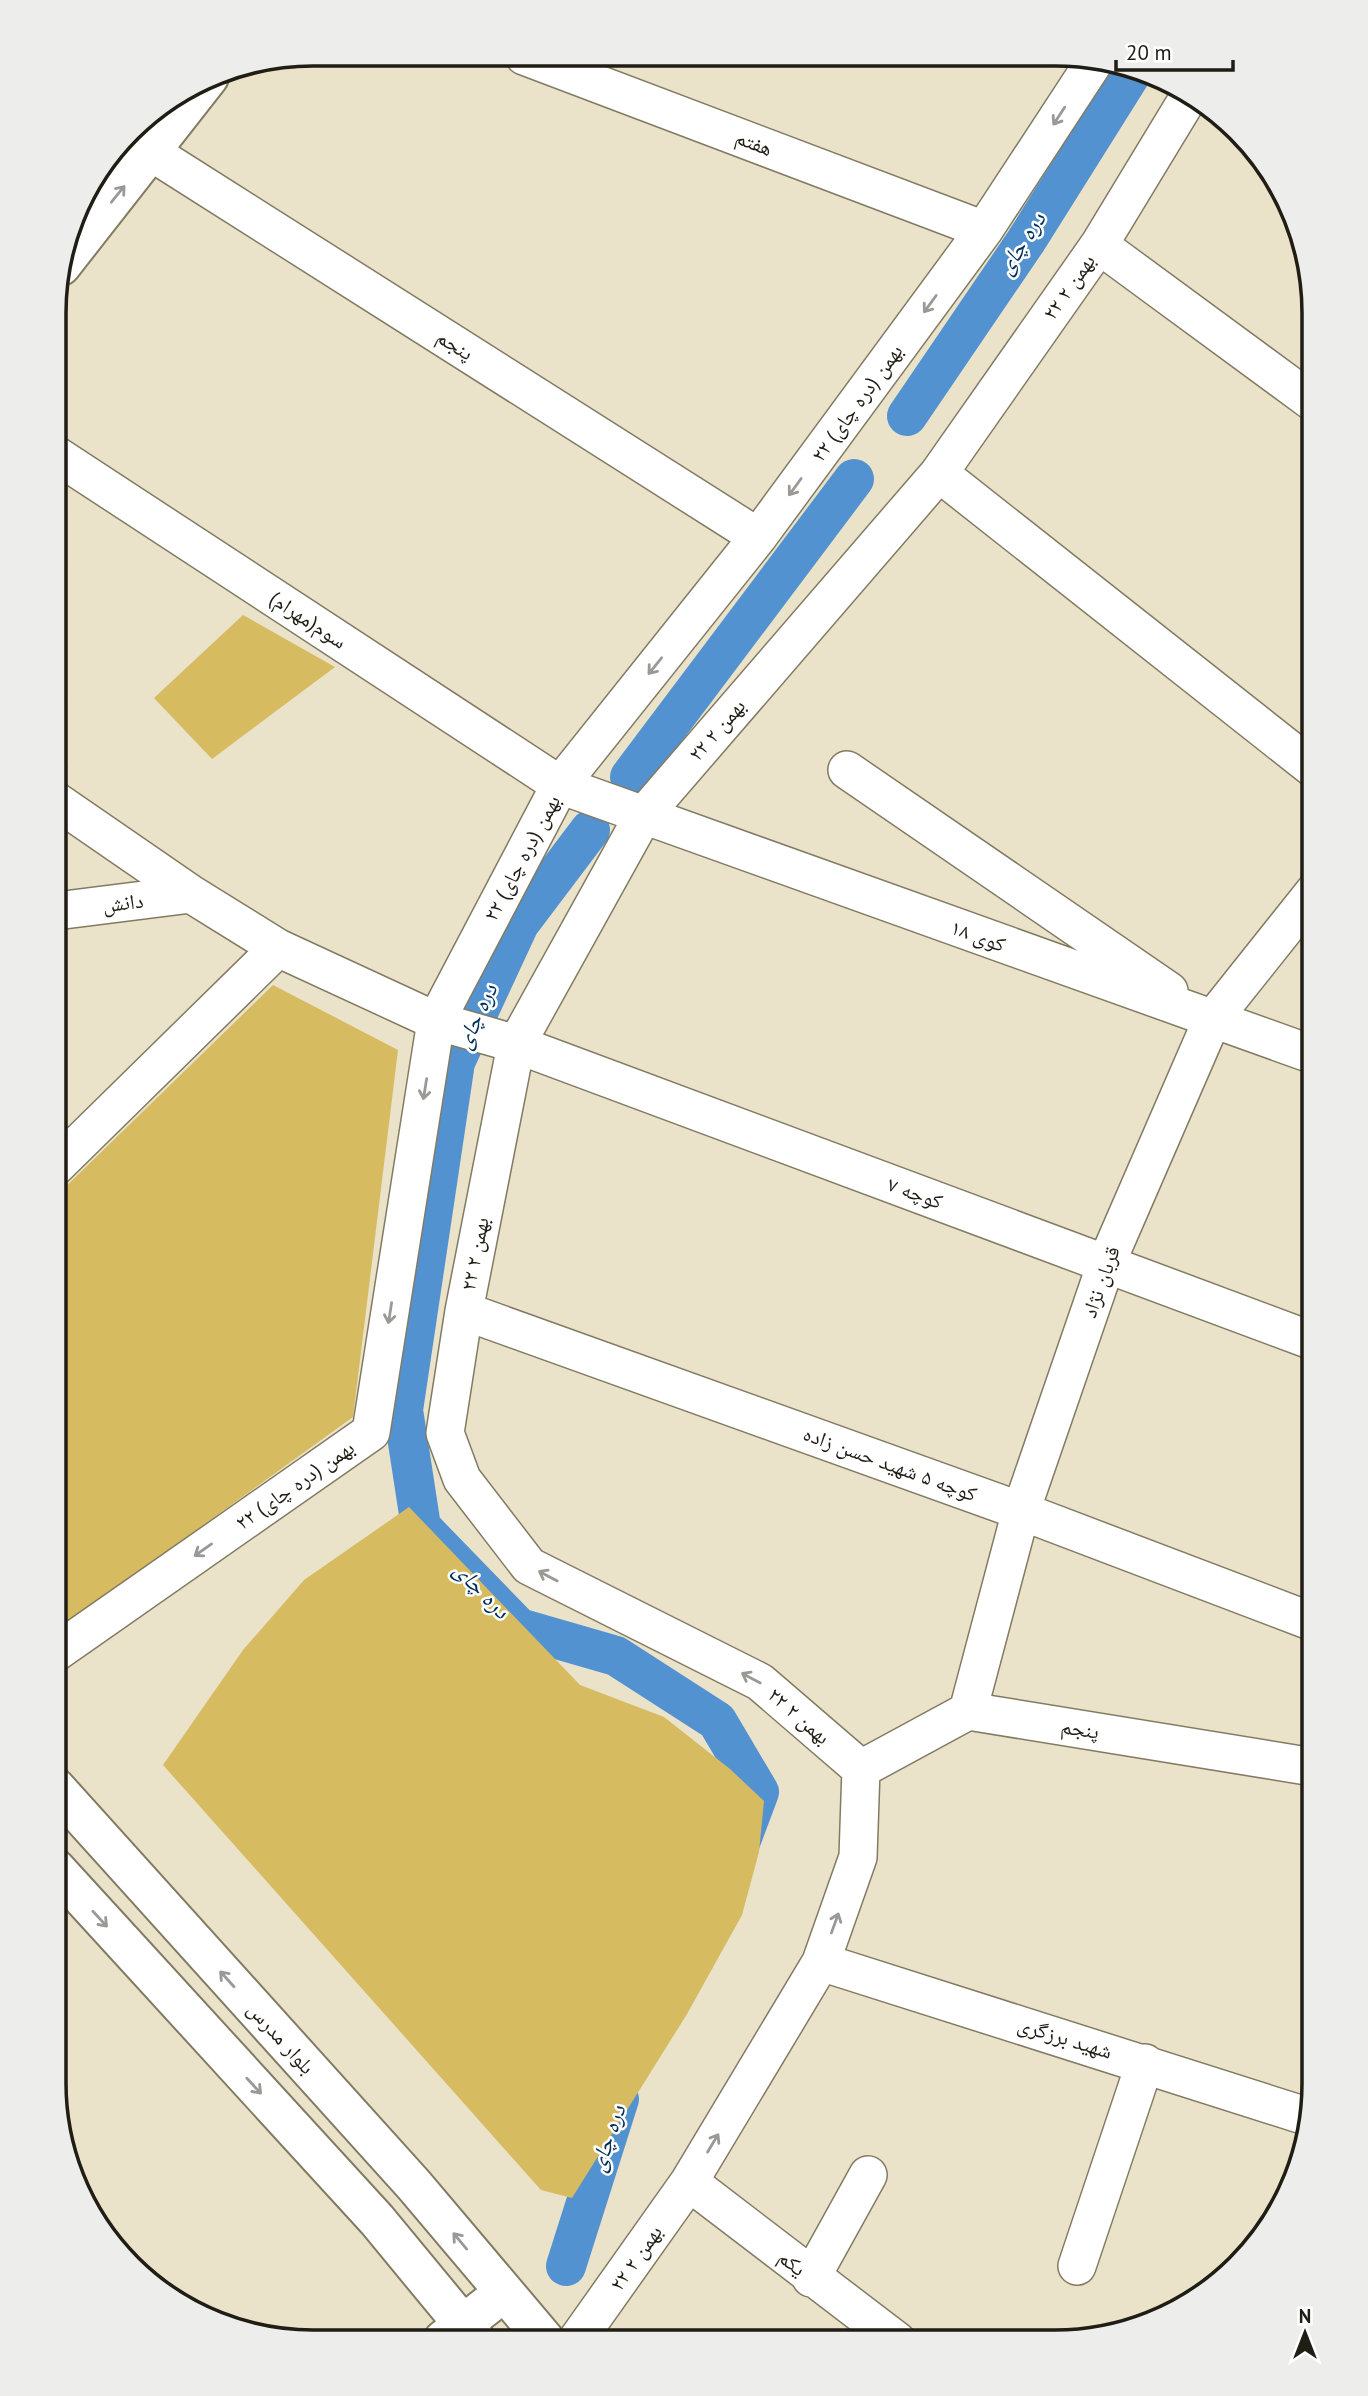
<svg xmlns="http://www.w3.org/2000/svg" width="1368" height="2396" font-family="'PT Sans','Noto Naskh Arabic',sans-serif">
<rect width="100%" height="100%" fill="#eae2c9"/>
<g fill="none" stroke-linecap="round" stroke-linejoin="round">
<!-- canal -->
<path stroke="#5392d0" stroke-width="40" d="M907,416L1026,241L1134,69
M630,777L854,479
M590,830L519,924L455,1062L403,1410L421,1527L519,1628L616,1656L717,1721L759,1792L738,1848
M566,2266L619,2099"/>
</g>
<!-- building -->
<path fill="#d6bb61" d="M243,615L335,667L212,759L154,698Z
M273,985L398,1050L353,1417L55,1632V1197Z
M409,1507L580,1685L664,1717L730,1769L764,1801L759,1852L742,1915L687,2014L572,2198L541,2190L163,1765L243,1650L304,1580Z"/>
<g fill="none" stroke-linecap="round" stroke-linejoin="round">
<!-- minor casing -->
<g stroke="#827b64" stroke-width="40">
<path id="minor" d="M524,56L984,230
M151,152L758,537
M1099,245L1314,403
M56,455L560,785L1314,1055
M939,473L1314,769
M847,770L1169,991
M56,801L191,894L278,948L436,1021L513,1043L1313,1341
M56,911L191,894
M55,1167L278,948
M464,1311L1021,1511L1313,1622
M55,1653L371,1432L436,1021L560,785L758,537L984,230L1096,59
M968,1711L1021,1511L1106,1264L1212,1020L1314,892
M861,1769L968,1711L1313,1767
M821,1962L1309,2117
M689,2182L897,2341
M1077,2266L1145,2063
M811,2278L868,2175
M577,2340L689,2182L821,1962L858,1857L861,1769L760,1682L529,1566L462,1479L445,1433L464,1311L516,1045L643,816L939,473L1099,245L1190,95"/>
</g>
<!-- tertiary casing -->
<g stroke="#827b64" stroke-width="42">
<path id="tertiary" d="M443,2340L503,2293"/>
</g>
<!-- primary casing -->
<g stroke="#827b64" stroke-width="42">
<path id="primary" d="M61,266L209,77
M55,1787L414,2185L545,2340
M55,1868L377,2220L476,2340"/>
</g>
<!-- minor -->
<use href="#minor" stroke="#fff" stroke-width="37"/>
<!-- tertiary -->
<use href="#tertiary" stroke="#fff" stroke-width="38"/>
<!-- primary -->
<use href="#primary" stroke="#fff" stroke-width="38"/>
</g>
<!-- one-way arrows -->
<defs><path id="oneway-shaft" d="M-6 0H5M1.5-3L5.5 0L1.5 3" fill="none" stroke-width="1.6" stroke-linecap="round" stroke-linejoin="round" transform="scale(1.75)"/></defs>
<g stroke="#9b9995">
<use href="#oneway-shaft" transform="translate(1059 116) rotate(123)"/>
<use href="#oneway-shaft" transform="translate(118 194) rotate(-51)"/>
<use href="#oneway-shaft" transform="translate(930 304) rotate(126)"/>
<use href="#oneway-shaft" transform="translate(795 487) rotate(126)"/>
<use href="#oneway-shaft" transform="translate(655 666) rotate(129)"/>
<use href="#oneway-shaft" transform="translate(425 1089) rotate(99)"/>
<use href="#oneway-shaft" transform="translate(390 1313) rotate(99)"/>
<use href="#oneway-shaft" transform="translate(203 1550) rotate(145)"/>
<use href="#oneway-shaft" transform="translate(548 1576) rotate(-152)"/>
<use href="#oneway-shaft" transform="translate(751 1678) rotate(-152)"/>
<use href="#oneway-shaft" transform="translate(100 1919) rotate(47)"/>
<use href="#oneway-shaft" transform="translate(835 1923) rotate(-70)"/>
<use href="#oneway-shaft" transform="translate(227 1979) rotate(-132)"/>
<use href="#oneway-shaft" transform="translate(254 2086) rotate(47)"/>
<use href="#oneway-shaft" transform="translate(713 2143) rotate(-59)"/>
<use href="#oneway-shaft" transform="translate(460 2241) rotate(-130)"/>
</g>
<g text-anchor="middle" stroke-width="5" stroke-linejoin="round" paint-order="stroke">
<!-- street labels -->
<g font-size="21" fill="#201d14" stroke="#fff">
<text transform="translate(754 143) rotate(21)" y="7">هفتم</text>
<text transform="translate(1069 287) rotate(-55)" y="7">۲۲ بهمن ۲</text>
<text transform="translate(455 345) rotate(32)" y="7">پنجم</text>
<text transform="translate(857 403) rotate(-54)" y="7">۲۲ بهمن (دره چای)</text>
<text transform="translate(308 620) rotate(33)" y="7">سوم(مهرام)</text>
<text transform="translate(717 730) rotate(-49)" y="7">۲۲ بهمن ۲</text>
<text transform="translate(522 858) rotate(-62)" y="7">۲۲ بهمن (دره چای)</text>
<text transform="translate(123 903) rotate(-7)" y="7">دانش</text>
<text transform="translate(978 936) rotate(20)" y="7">کوی ۱۸</text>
<text transform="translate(915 1193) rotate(20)" y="7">کوچه ۷</text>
<text transform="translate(475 1254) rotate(-79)" y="7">۲۲ بهمن ۲</text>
<text transform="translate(1101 1282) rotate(-70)" y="7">قربان نژاد</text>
<text transform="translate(890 1464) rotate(20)" y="7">کوچه ۵ شهید حسن زاده</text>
<text transform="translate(295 1485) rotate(-35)" y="7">۲۲ بهمن (دره چای)</text>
<text transform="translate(799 1716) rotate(41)" y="7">۲۲ بهمن ۲</text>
<text transform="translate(1080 1729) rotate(9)" y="7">پنجم</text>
<text transform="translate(281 2038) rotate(48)" y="7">بلوار مدرس</text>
<text transform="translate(1065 2038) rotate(17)" y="7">شهید برزگری</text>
<text transform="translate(636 2258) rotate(-55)" y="7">۲۲ بهمن ۲</text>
<text transform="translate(792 2263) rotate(38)" y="7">یکم</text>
</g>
<!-- water labels -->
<g font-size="23" font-style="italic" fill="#002f57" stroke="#fff">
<text transform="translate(1021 243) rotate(-57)" y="8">دره چای</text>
<text transform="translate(476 1016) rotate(-65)" y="8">دره چای</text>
<text transform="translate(482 1590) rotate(46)" y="8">دره چای</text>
<text transform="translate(607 2138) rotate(-71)" y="8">دره چای</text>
</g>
</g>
<!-- crop -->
<path d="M0 0H1368V2396H0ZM313 66H1055A247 247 0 0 1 1302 313V2083A247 247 0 0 1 1055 2330H313A247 247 0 0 1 66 2083V313A247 247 0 0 1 313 66Z" fill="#ededec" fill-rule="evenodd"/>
<path fill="none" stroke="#201d14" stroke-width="3.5" d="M313 66H1055A247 247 0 0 1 1302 313V2083A247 247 0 0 1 1055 2330H313A247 247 0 0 1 66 2083V313A247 247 0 0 1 313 66Z"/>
<!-- north arrow -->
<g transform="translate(1305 2333)" stroke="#ffffff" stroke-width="5" paint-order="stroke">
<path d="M0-5L12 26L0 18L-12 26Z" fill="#201d14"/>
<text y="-10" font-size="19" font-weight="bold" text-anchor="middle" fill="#201d14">N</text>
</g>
<!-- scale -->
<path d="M1116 60v10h117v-10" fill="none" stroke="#201d14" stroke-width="3.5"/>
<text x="1126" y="60" font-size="21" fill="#201d14" stroke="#ffffff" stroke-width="5" paint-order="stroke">20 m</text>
</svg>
